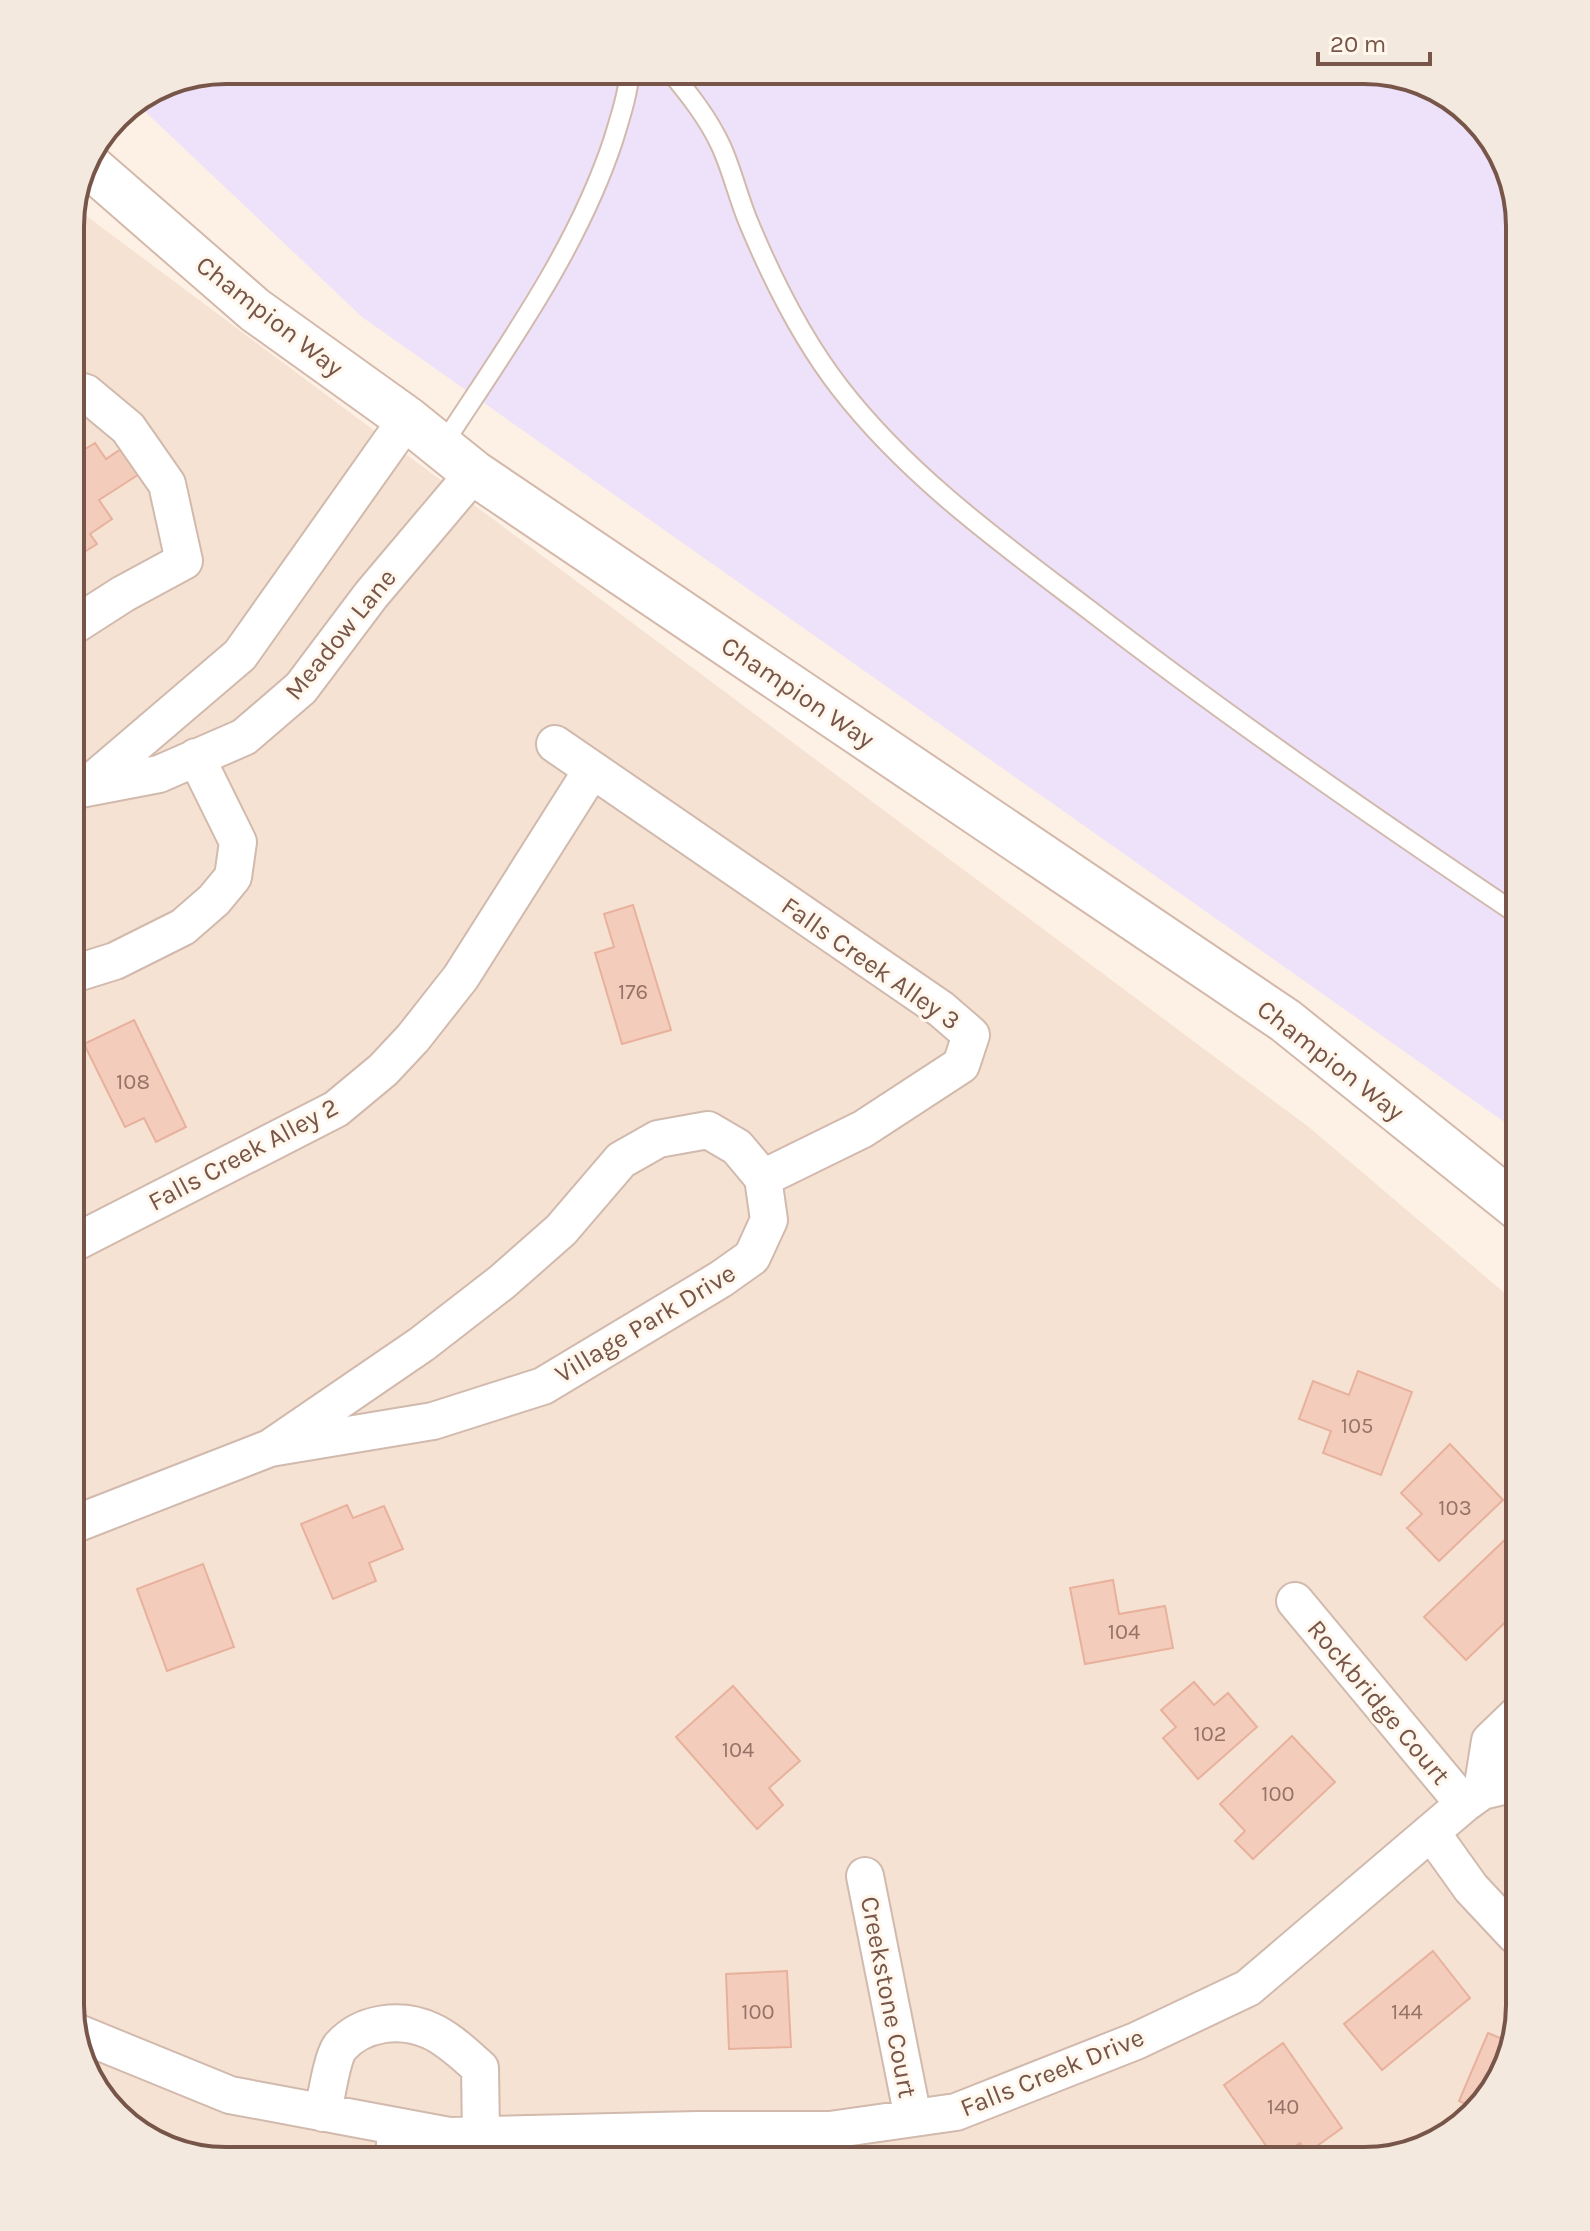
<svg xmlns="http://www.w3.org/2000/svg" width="1590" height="2231" font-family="Karla,sans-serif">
<rect width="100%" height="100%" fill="#fdf1e5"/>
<!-- residential -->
<path fill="#f5e2d3" d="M73,206L1310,1128L1520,1306V2005L1499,2083L1442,2140L1364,2161H216L148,2140L91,2083L70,2005V216Z"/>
<!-- education -->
<path fill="#eee2fa" d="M226,70H1374L1442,91L1499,148L1520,226V1133L362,317L135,102L167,82Z"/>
<!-- building -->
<path fill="#f4ccbc" stroke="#e7b19c" stroke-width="2" d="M95,443L106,459L127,445L144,471L99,500L112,519L90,534L97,544L70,561V458Z
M633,905L671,1030L622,1044L595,953L614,947L604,914Z
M134,1020L186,1127L156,1142L144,1118L125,1127L84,1044Z
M1358,1371L1412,1392L1381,1475L1323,1453L1331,1431L1299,1419L1313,1381L1349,1395Z
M1450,1444L1503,1500L1439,1561L1407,1528L1422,1514L1401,1493Z
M347,1505L353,1518L384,1506L403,1549L369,1563L376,1581L333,1599L301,1524Z
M1512,1533L1520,1542V1608L1466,1660L1424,1617Z
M203,1564L234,1647L167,1671L137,1589Z
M1113,1580L1119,1614L1165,1606L1173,1648L1085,1664L1070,1588Z
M1194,1682L1214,1705L1228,1693L1257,1727L1198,1779L1163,1738L1176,1727L1161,1710Z
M733,1686L800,1761L769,1788L783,1805L757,1829L676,1737Z
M1292,1736L1335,1782L1253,1859L1235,1841L1245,1831L1220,1804Z
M1433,1951L1470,1998L1382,2070L1344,2024Z
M787,1971L791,2047L729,2049L726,1974Z
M1488,2033L1510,2042L1499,2083L1474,2108L1459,2101Z
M1283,2043L1342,2128L1307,2153L1300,2143L1276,2160L1224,2085Z"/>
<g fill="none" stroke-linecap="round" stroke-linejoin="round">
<!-- service casing -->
<g stroke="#d1baad" stroke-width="22">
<path id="service" d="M669,70C689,94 708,118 721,146C732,170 738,197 748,221C772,279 802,339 840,388C908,476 1001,543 1088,609C1228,717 1373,817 1520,916
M442,446C505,349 576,252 613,141C620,118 628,94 630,70"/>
</g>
<!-- minor casing -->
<g stroke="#d1baad" stroke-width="40">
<path id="minor" d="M70,628L123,594L184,561L167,484L128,428L86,393L70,388
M555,744L941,1009L971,1035L961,1065L863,1129L763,1178
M89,784L240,655L407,419
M70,791L159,774L244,737L301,688L371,595L474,473
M70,975L115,961L183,927L214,900L233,877L238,842L196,757
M70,1245L336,1109L383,1070L413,1038L461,977L592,770
M70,1526L270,1448L433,1421L543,1386L721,1279L752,1257L769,1220L763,1178L737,1147L708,1130L658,1139L621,1160L561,1230L502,1282L422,1344L270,1448
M1295,1601L1464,1804
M1482,1791L1490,1741L1520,1712
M1431,1832L1471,1888L1515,1935L1520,1937
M865,1876L913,2118
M78,2033L230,2095L449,2136L698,2130H830L956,2112L1136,2041L1248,1988L1464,1804L1482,1791L1520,1782
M323,2113C326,2098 332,2058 340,2047C362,2022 401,2017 431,2031C449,2039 465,2055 480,2068L481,2136
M394,2161L396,2126"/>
</g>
<!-- secondary casing -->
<g stroke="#d4b9ab" stroke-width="48">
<path id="secondary" d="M85,162L255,310L407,419L474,473L1286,1021L1520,1209"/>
</g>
<!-- service -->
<use href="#service" stroke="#fff" stroke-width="18"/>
<!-- minor -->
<use href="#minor" stroke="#fff" stroke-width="36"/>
<!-- secondary -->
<use href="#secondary" stroke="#fff" stroke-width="44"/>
</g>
<g text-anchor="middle" stroke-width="6" stroke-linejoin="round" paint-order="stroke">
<!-- number labels -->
<g font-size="22" fill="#967366">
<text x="633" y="999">176</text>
<text x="133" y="1089">108</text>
<text x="1357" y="1433">105</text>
<text x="1455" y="1515">103</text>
<text x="1124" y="1639">104</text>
<text x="1210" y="1741">102</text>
<text x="738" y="1757">104</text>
<text x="1278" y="1801">100</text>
<text x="758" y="2019">100</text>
<text x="1407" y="2019">144</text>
<text x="1283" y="2114">140</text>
</g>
<!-- street labels -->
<g font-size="26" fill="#775549" stroke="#fff6ec">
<text transform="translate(270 316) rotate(38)" y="9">Champion Way</text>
<text transform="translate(340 634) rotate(-51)" y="9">Meadow Lane</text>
<text transform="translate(798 692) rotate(34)" y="9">Champion Way</text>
<text transform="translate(871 963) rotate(35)" y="9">Falls Creek Alley 3</text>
<text transform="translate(1331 1060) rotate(38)" y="9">Champion Way</text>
<text transform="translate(243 1154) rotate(-28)" y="9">Falls Creek Alley 2</text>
<text transform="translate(645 1323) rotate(-31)" y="9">Village Park Drive</text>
<text transform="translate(1379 1702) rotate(50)" y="9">Rockbridge Court</text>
<text transform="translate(889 1997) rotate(79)" y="9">Creekstone Court</text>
<text transform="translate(1052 2072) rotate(-22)" y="9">Falls Creek Drive</text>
</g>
</g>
<!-- crop -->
<path d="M0 0H1590V2231H0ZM226 84H1364A142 142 0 0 1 1506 226V2005A142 142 0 0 1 1364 2147H226A142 142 0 0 1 84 2005V226A142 142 0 0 1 226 84Z" fill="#f4e9df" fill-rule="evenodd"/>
<path fill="none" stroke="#775549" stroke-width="4" d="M226 84H1364A142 142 0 0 1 1506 226V2005A142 142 0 0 1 1364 2147H226A142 142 0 0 1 84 2005V226A142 142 0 0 1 226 84Z"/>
<!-- scale -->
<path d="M1318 52v12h112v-12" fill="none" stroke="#775549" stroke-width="4"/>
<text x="1330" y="52" font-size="24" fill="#775549" stroke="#fff6ec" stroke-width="6" paint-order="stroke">20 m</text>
</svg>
